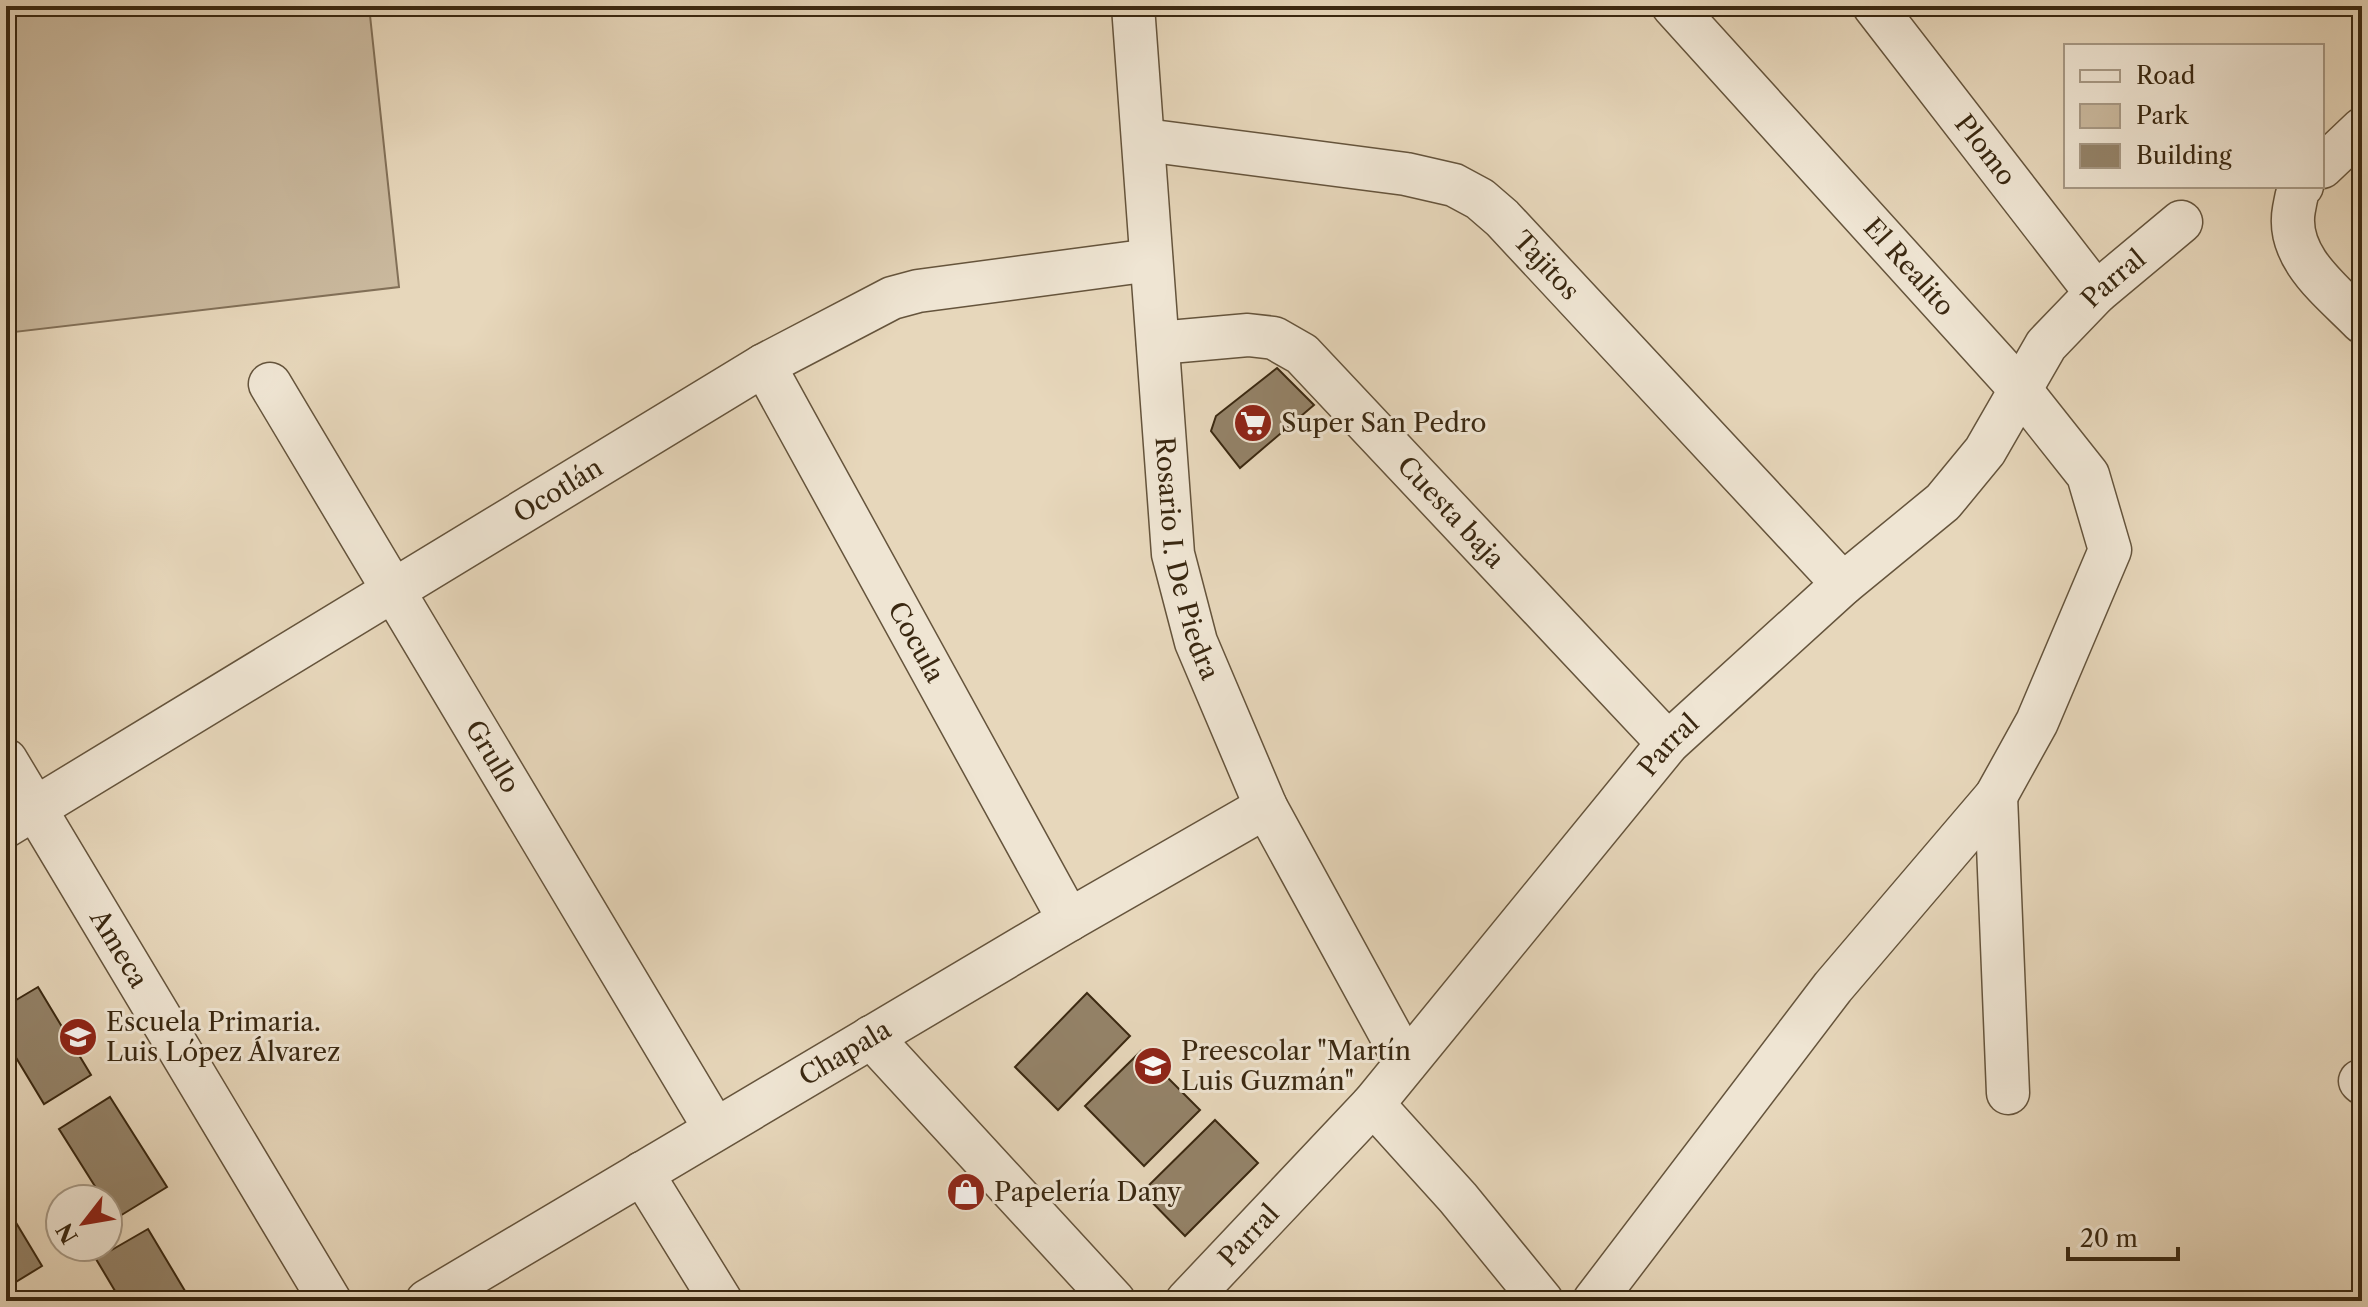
<svg xmlns="http://www.w3.org/2000/svg" width="2368" height="1307" font-family="'Libre Caslon Text',serif">
<rect width="100%" height="100%" fill="#e7d7bb"/>
<filter id="stains"><feTurbulence type="fractalNoise" baseFrequency=".0025" numOctaves="4"/><feColorMatrix values="0 0 0 0 .2 0 0 0 0 .09 0 0 0 0 .02 0 0 0 .5 -.17"/></filter>
<radialGradient id="worn" r=".72"><stop offset=".6" stop-color="#630" stop-opacity="0"/><stop offset="1" stop-color="#630" stop-opacity=".3"/></radialGradient>
<!-- green -->
<path fill="#cab99e" stroke="#827058" stroke-width="2" d="M6,6H369L399,287L6,333Z"/>
<!-- building -->
<path fill="#948369" stroke="#3a2811" stroke-width="2" d="M1277,368L1314,405L1240,468L1211,431L1216,416Z
M38,987L91,1075L44,1104L6,1041V1006Z
M1087,993L1130,1036L1058,1110L1015,1067Z
M1141,1051L1200,1110L1144,1166L1085,1106Z
M110,1097L167,1187L115,1219L108,1208V1199H103L59,1129Z
M1215,1120L1258,1163L1185,1236L1142,1192Z
M6,1206L42,1266L6,1288Z
M148,1229L191,1301H121L96,1259Z"/>
<g fill="none" stroke-linecap="round" stroke-linejoin="round">
<!-- minor casing -->
<g stroke="#65543c" stroke-width="45">
<g id="minor">
<path id="s1" d="M1133,6L1173,554L1196,642L1266,807L1406,1063"/>
<path id="s2" d="M1874,6L2096,293"/>
<path id="s3" d="M1145,140L1406,174L1454,185L1480,199L1502,218L1843,584"/>
<path d="M2322,167L2362,129"/>
<path d="M2302,186C2296,192 2296,200 2294,209C2285,257 2332,291 2362,322"/>
<path id="s4" d="M1158,343L1248,335L1274,338L1302,354L1668,743"/>
<path id="s5" d="M764,365L1069,920"/>
<path id="s6" d="M270,384L715,1129"/>
<path id="s7" d="M6,760L330,1301"/>
<path d="M1996,796L2008,1093"/>
<path id="s8" d="M6,826L764,365L892,298L918,291L1151,260"/>
<path d="M871,1037L1114,1301"/>
<path d="M2360,1081L2362,1083"/>
<path d="M1373,1104L1458,1198L1542,1301"/>
<path d="M642,1173L721,1301"/>
<path id="s9" d="M427,1301L1069,920L1266,807"/>
<path id="s10" d="M1187,1301L1373,1104L1668,743L1843,584L1943,502L1985,451L2046,345L2096,293L2181,222"/>
<path d="M1594,1301L1833,987L1996,796L2037,722L2110,550L2088,475L2019,388L1673,6"/>
</g>
</g>
<!-- minor -->
<use href="#minor" stroke="#efe5d3" stroke-width="42"/>
</g>
<!-- icons -->
<defs>
<g id="supermarket-disc" transform="scale(2)"><circle r="9.5" fill="#8f2418" stroke="#efe5d3"/><path d="M-6-5.5h2.5l.6 2H6L4.5 2H-2.5L-4.4-4H-6ZM-1.5 3.2a1.3 1.3 0 1 0 .1 0ZM3 3.2a1.3 1.3 0 1 0 .1 0Z" fill="#fff"/></g>
<g id="school-disc" transform="scale(2)"><circle r="9.5" fill="#8f2418" stroke="#efe5d3"/><path d="M0-5L7-2L0 1L-7-2ZM-4 1L0 2.5L4 1V4Q0 6-4 4Z" fill="#fff"/></g>
<g id="shop-disc" transform="scale(2)"><circle r="9.5" fill="#8f2418" stroke="#efe5d3"/><path d="M-5-2.5h2.3a2.7 3.5 0 0 1 5.4 0H5L5.5 6h-11ZM-1.5-2.5h3a1.5 2.3 0 0 0-3 0Z" fill="#fff"/></g>
</defs>
<g fill-rule="evenodd">
<use href="#supermarket-disc" x="1253" y="423"/>
<use href="#school-disc" x="78" y="1037"/>
<use href="#school-disc" x="1153" y="1066"/>
<use href="#shop-disc" x="966" y="1192"/>
</g>
<g text-anchor="middle" stroke-width="6" stroke-linejoin="round" paint-order="stroke">
<!-- street labels -->
<g font-size="26" fill="#3a2811" stroke="#efe5d3">
<text dy="9" stroke="none"><textPath href="#s2" startOffset="182">Plomo</textPath></text>
<text dy="9" stroke="none"><textPath href="#s3" startOffset="436">Tajitos</textPath></text>
<text transform="translate(1909 267) rotate(48)" y="9">El Realito</text>
<text dy="9" stroke="none"><textPath href="#s10" startOffset="1386">Parral</textPath></text>
<text dy="9" stroke="none"><textPath href="#s8" startOffset="646">Ocotlán</textPath></text>
<text dy="9" stroke="none"><textPath href="#s4" startOffset="366">Cuesta baja</textPath></text>
<text dy="9" stroke="none"><textPath href="#s1" startOffset="556">Rosario I. De Piedra</textPath></text>
<text dy="9" stroke="none"><textPath href="#s5" startOffset="316">Cocula</textPath></text>
<text dy="9" stroke="none"><textPath href="#s10" startOffset="736">Parral</textPath></text>
<text dy="9" stroke="none"><textPath href="#s6" startOffset="434">Grullo</textPath></text>
<text dy="9" stroke="none"><textPath href="#s7" startOffset="220">Ameca</textPath></text>
<text dy="9" stroke="none"><textPath href="#s9" startOffset="486">Chapala</textPath></text>
<text dy="9" stroke="none"><textPath href="#s10" startOffset="90">Parral</textPath></text>
</g>
<!-- poi labels -->
<g font-size="26" fill="#3a2811" stroke="#efe5d3" text-anchor="start">
<text x="1281" y="432">Super San Pedro</text>
<text x="106" y="1031">Escuela Primaria.<tspan x="106" dy="30">Luis López Álvarez</tspan></text>
<text x="1181" y="1060">Preescolar "Martín<tspan x="1181" dy="30">Luis Guzmán"</tspan></text>
<text x="994" y="1201">Papelería Dany</text>
</g>
</g>
<!-- margin -->
<rect width="2368" height="1307" fill="none" stroke="#e7d7bb" stroke-width="32"/>
<rect x="8" y="8" width="2352" height="1291" fill="none" stroke="#3a2811" stroke-width="4"/>
<rect x="16" y="16" width="2336" height="1275" fill="none" stroke="#3a2811" stroke-width="2"/>
<!-- legend -->
<rect x="2064" y="44" width="260" height="144" fill="#efe5d3" stroke="#a79985" stroke-width="2"/>
<rect x="2080" y="70" width="40" height="12" fill="#efe5d3" stroke="#a79985" stroke-width="2"/>
<text x="2136" y="84" font-size="24" fill="#3a2811">Road</text>
<rect x="2080" y="104" width="40" height="24" fill="#cab99e" stroke="#a79985" stroke-width="2"/>
<text x="2136" y="124" font-size="24" fill="#3a2811">Park</text>
<rect x="2080" y="144" width="40" height="24" fill="#948369" stroke="#a79985" stroke-width="2"/>
<text x="2136" y="164" font-size="24" fill="#3a2811">Building</text>
<!-- north arrow -->
<g transform="translate(84 1223) rotate(239)"><circle r="38" fill="#efe5d3" stroke="#a79985" stroke-width="2"/>
<path d="M0-6L14 30L0 20L-14 30Z" fill="#8f2418"/>
<text y="-12" font-size="22" font-weight="bold" text-anchor="middle" fill="#3a2811">N</text>
</g>
<!-- scale -->
<path d="M2068 1247v12h110v-12" fill="none" stroke="#3a2811" stroke-width="4"/>
<text x="2080" y="1247" font-size="24" fill="#3a2811" stroke="#efe5d3" stroke-width="6" paint-order="stroke">20 m</text>
<rect width="100%" height="100%" filter="url(#stains)"/>
<rect width="100%" height="100%" fill="url(#worn)"/>
</svg>
